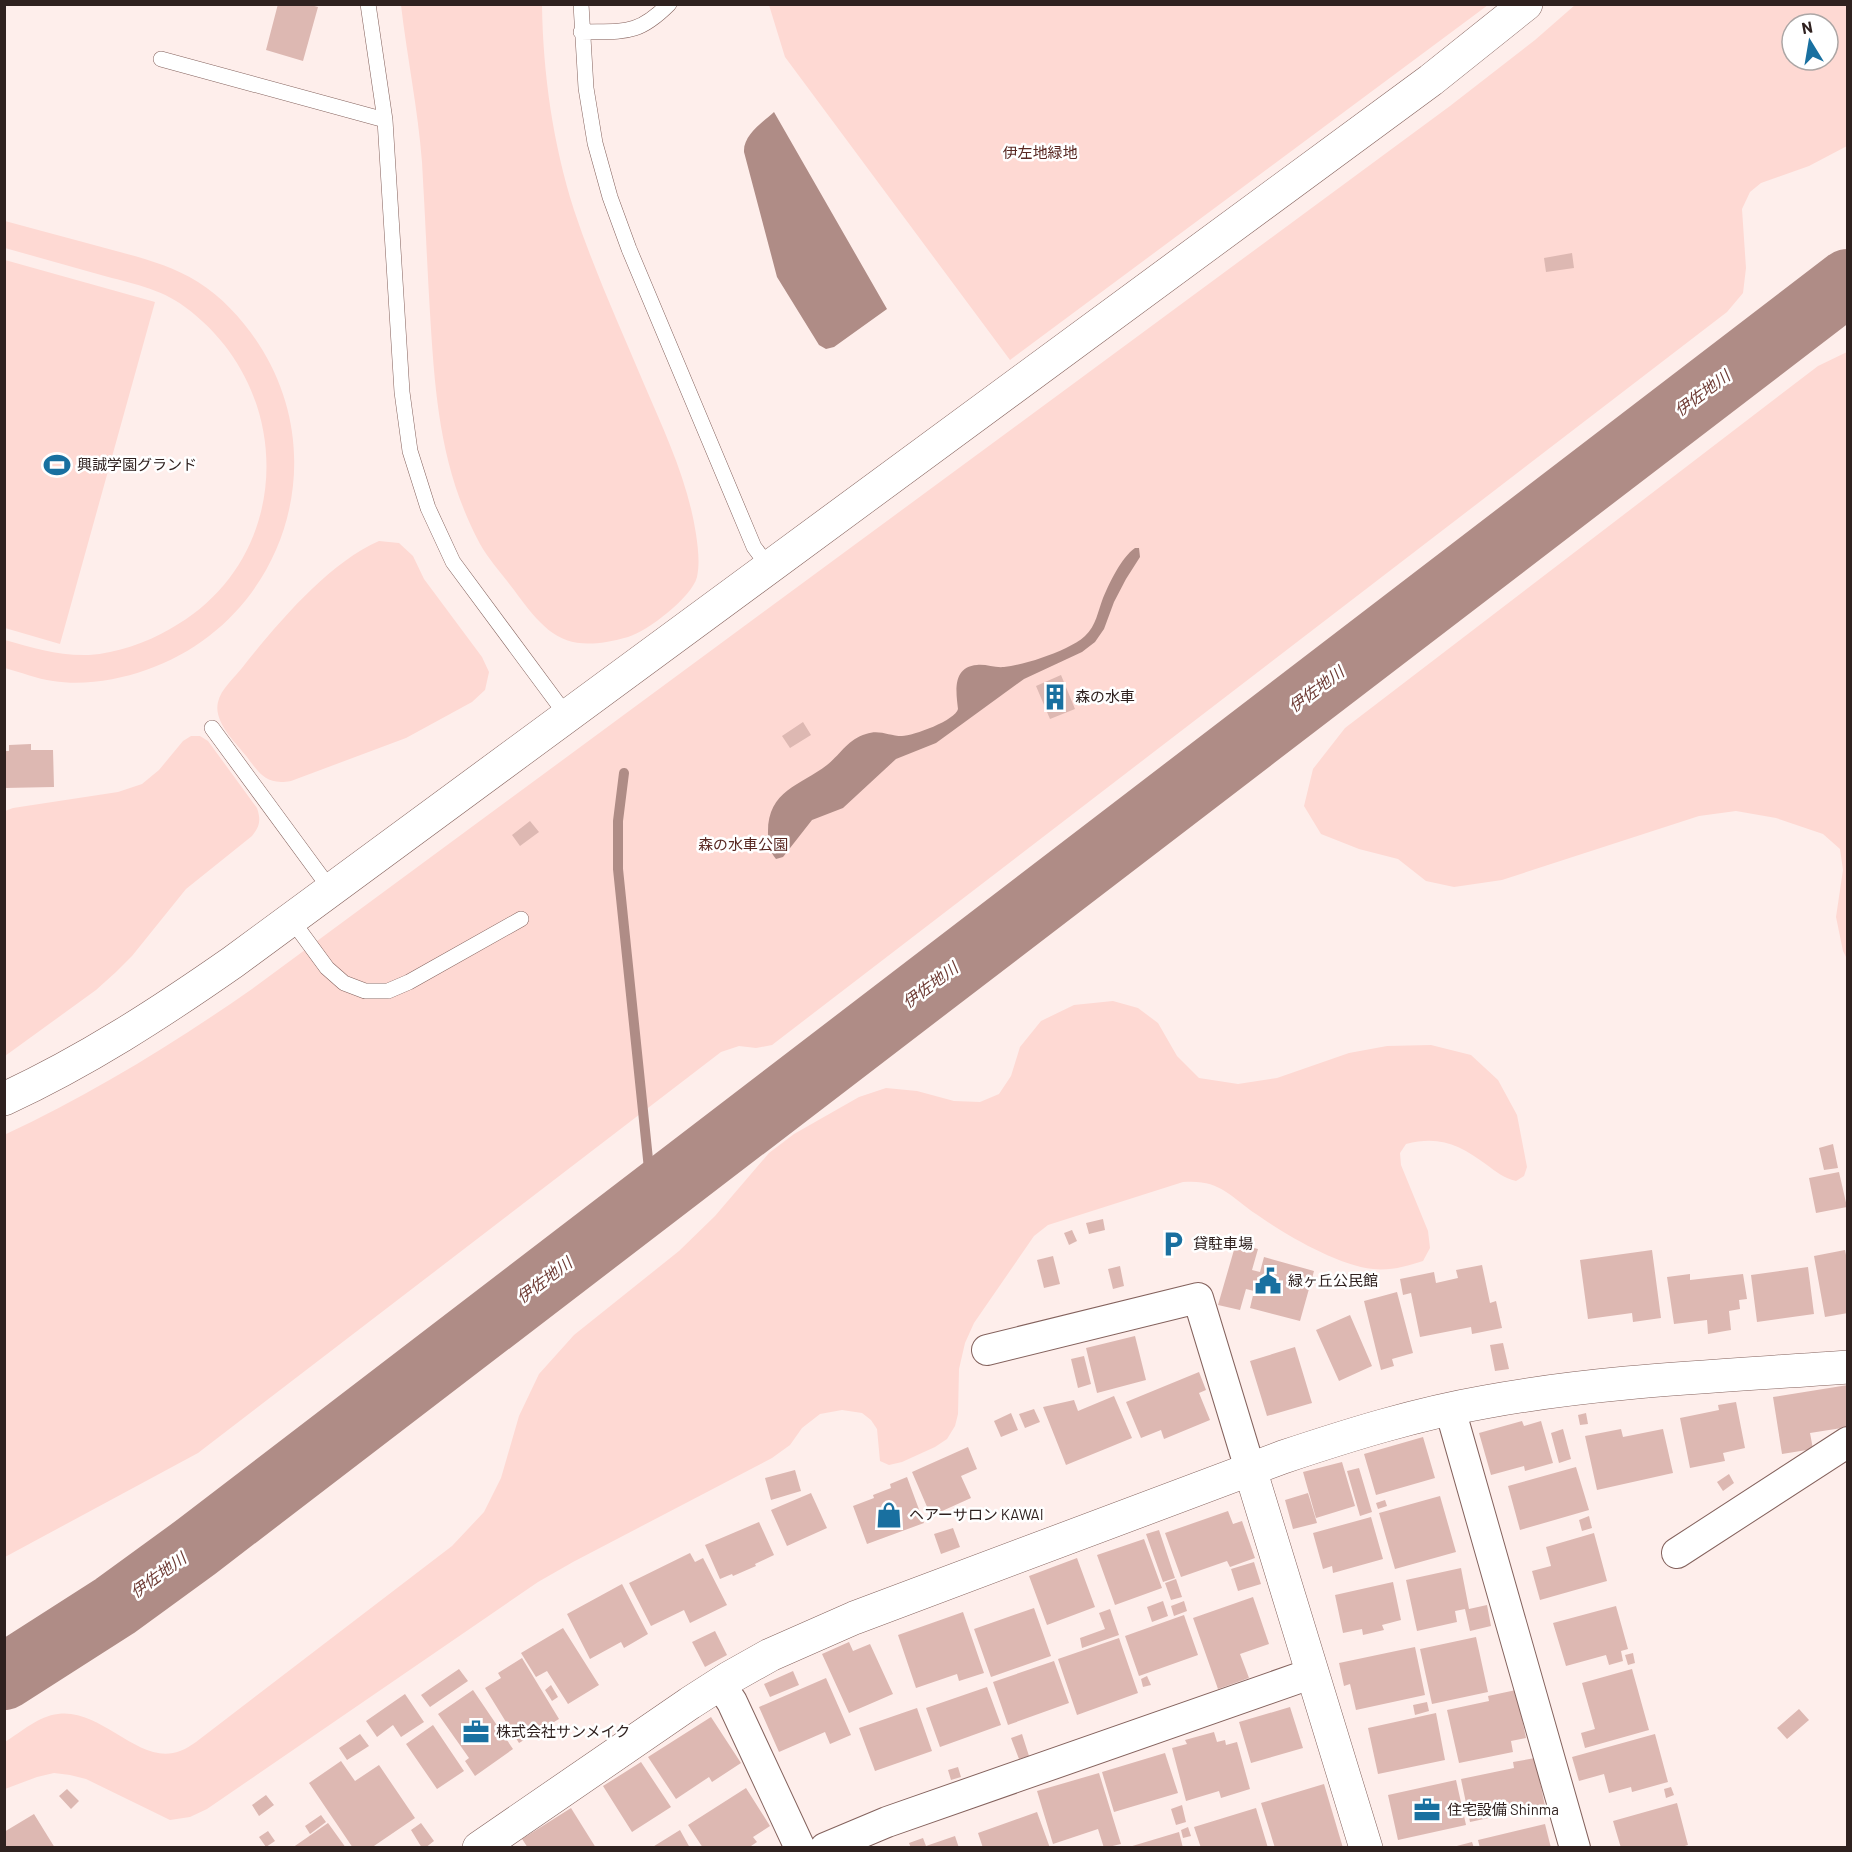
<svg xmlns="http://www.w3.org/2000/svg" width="1852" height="1852" font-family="Barlow,'Noto Sans JP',sans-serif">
<rect width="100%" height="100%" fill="#feeeeb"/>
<!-- green -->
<path fill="#fed9d3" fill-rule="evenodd" d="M401,5H542C543,74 553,144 574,210C594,270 620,327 644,384C665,433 688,481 696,534C698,548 700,563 697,577C692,597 648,631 628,637C567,654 549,638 514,590C503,575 489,560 480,544C440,469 435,395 430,313C427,263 425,212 422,162C418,109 407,57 401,5Z
M769,5V4L1488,5L1010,360L785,57Z
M1575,5H1847V146L1809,166L1761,183L1750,192L1742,209L1746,268L1743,293L1727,312L772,1045L756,1048L739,1046L721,1052L198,1453L5,1557L4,1135C92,1094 173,1044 252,989L1450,106L1535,40ZM1792,24H1828V60H1792Z
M5,221C38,230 72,239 105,248C138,257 169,264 198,282C222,297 243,320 258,343C337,463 281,623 146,670C118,680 83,686 53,681C37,679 20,672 5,668V640C33,648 58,656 89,655C117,653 146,643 170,629C295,560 297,389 185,307C160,288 130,283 101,275C69,266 37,257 5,248Z
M5,260L155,302L60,644L5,628Z
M1847,352V959L1843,951L1836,917L1843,870L1840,849L1823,834L1776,818L1736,811L1699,816L1502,880L1454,887L1426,881L1398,859L1359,849L1321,834L1304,806L1313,769L1345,728L1818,366Z
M379,541L399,543L413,556L424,579L482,657L489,672L485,690L472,702L406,738L291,781C267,785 261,776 247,757C236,743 213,722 218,702C221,689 234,678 242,668C277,624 328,563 379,541Z
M191,736H200L208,741L257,808C261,820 260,826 252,836L186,889L132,956L116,972L96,990L5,1056V811L13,808L118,792L142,784L159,770L183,741Z
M1113,1001L1138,1008L1158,1023L1177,1056L1199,1078L1238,1084L1277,1078L1349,1053L1387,1046L1431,1045L1471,1055L1498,1080L1517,1115L1527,1167L1524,1176L1516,1181C1504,1178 1496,1172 1487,1165C1460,1145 1440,1135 1406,1144L1400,1153L1401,1165L1428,1231L1430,1248L1423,1261C1408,1266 1390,1271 1373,1269C1337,1265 1286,1235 1256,1214C1229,1195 1219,1179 1183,1182L1048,1225L1034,1236L974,1323L965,1343L959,1369L958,1414L955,1426L947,1439L935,1447L902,1462L889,1465L880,1461L877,1429L871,1420L862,1413L842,1410L820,1414L802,1428L790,1445L772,1458L573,1562L538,1582L207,1809L190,1817L170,1820L86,1779L70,1775L54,1773L37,1777L5,1789V1742C21,1732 39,1716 58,1714C102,1708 140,1767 180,1751C186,1749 191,1745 196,1742L452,1546L484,1512L501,1478L519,1416L539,1374L574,1335L679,1251L715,1216L769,1153L794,1134L859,1097L886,1088L917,1091L954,1101L980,1102L999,1094L1011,1076L1020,1047L1041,1021L1074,1005Z"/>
<!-- water -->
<path fill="#af8c86" d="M774,112L887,309L834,347L826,349L819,345L777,277L744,152C743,135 763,122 774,112Z
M1135,548H1139L1140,557L1126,579L1114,602L1104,629L1095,642L1082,652L1024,679L936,743L896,759L843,808L812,820L783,857L776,859C770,852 768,843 768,834C767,790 800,786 827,765C841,754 848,739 866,734C879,729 889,736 902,736C913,736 956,720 958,709C956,692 952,667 977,665C986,664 995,668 1004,667C1025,664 1047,657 1066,648C1073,644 1080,641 1085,636C1096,626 1098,611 1103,598C1110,582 1121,558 1135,548Z"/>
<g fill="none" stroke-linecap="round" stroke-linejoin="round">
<!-- stream -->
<path stroke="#af8c86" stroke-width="10" d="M624,773L618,821V869L652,1198"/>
<!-- river -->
<path stroke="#af8c86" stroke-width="66" d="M4,1677L115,1606L196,1547L1848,282"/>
</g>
<!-- building -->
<path fill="#ddb8b2" d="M278,4H307L318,7L303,61L266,50Z
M1572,253L1574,268L1546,272L1544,258Z
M1061,675L1075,709L1050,719L1036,686Z
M803,722L811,735L790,748L782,736Z
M31,744V750H53L54,787L4,788V751H9V745Z
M530,821L539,832L520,846L512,835Z
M1833,1144L1838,1168L1824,1170L1819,1148Z
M1839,1172L1847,1207L1816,1213L1809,1178Z
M1103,1219L1105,1230L1089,1234L1086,1223Z
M1072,1230L1077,1241L1069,1245L1064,1233Z
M1236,1243L1258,1249L1252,1270L1260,1272L1264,1257L1314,1271L1300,1321L1250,1308L1254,1291L1246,1289L1240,1310L1218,1305Z
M1652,1250L1661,1318L1633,1322L1632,1313L1588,1319L1580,1260Z
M1845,1250L1848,1265V1313L1825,1317L1814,1256Z
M1053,1256L1060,1284L1044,1288L1037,1260Z
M1482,1265L1490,1303L1496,1301L1502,1328L1472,1334L1471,1327L1420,1337L1411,1293L1403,1295L1400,1279L1434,1272L1436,1283L1458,1278L1456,1270Z
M1120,1266L1124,1286L1113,1289L1108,1269Z
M1808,1267L1814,1314L1757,1322L1751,1275Z
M1690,1274V1280L1743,1274L1747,1299L1739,1300L1740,1309L1729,1311L1731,1330L1708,1334L1707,1320L1674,1324L1667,1277Z
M1397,1292L1413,1353L1392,1359L1394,1366L1381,1370L1364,1301Z
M1350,1315L1372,1366L1339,1381L1316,1330Z
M1135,1336L1146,1380L1097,1393L1086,1348Z
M1503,1343L1509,1369L1495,1371L1490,1345Z
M1295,1347L1312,1403L1267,1416L1250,1361Z
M1084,1356L1091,1384L1078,1388L1071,1359Z
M1199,1372L1206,1390L1199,1393L1210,1420L1164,1439L1161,1430L1141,1438L1126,1402Z
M1848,1385V1427L1810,1433L1813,1449L1782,1454L1773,1397Z
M1114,1396L1132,1438L1066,1465L1043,1407L1074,1400L1078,1411Z
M1736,1402L1745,1448L1723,1453L1725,1461L1690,1468L1680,1418L1719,1410L1718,1405Z
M1034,1409L1040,1422L1025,1428L1019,1414Z
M1011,1413L1018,1430L1001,1437L994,1421Z
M1586,1413L1588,1424L1580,1425L1578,1415Z
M1522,1421L1524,1426L1541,1421L1553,1463L1525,1471L1524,1466L1491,1475L1479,1433Z
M1563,1429L1571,1459L1559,1463L1551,1433Z
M1621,1429L1623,1437L1663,1429L1673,1473L1597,1490L1585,1436Z
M1423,1437L1435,1478L1376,1495L1364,1454Z
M968,1447L977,1469L961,1476L971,1498L931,1516L912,1472Z
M1342,1462L1355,1506L1316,1518L1303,1472Z
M1576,1467L1589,1510L1520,1530L1508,1486Z
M1359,1468L1372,1512L1360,1516L1347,1471Z
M795,1470L801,1491L771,1500L765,1478Z
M1729,1474L1734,1483L1723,1491L1717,1482Z
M907,1477L924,1523L867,1544L853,1506L874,1498L873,1495L891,1488L890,1484Z
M811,1493L827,1528L787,1546L771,1510Z
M1308,1493L1317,1523L1293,1529L1285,1500Z
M1440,1496L1456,1552L1395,1569L1379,1513Z
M1385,1500L1387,1506L1378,1509L1376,1503Z
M1228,1511L1233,1524L1242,1521L1255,1558L1230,1567L1227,1561L1181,1577L1165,1533Z
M1589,1516L1592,1528L1582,1531L1579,1520Z
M1371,1517L1383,1559L1333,1573L1332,1566L1323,1569L1313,1533Z
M759,1522L774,1555L755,1564L756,1566L733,1576L732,1574L720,1579L705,1545Z
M953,1528L960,1547L941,1554L934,1534Z
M1159,1530L1175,1578L1163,1582L1146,1534Z
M1594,1533L1607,1581L1540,1600L1532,1571L1551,1566L1546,1547Z
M1144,1539L1162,1588L1115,1605L1097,1555Z
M690,1553L695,1562L703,1558L727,1605L690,1623L684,1610L651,1626L629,1583Z
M1077,1558L1095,1607L1047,1625L1029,1576Z
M1254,1562L1261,1584L1238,1591L1231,1569Z
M1461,1568L1469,1609L1487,1605L1491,1626L1470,1631L1465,1609L1455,1611L1457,1622L1417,1631L1406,1580Z
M1176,1579L1182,1597L1171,1600L1165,1583Z
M1393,1582L1401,1620L1382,1625L1384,1630L1363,1635L1362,1629L1343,1633L1335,1595Z
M622,1584L648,1634L624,1648L621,1642L590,1659L567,1614Z
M1253,1597L1269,1644L1240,1654L1249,1678L1218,1689L1193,1618Z
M1163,1601L1168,1616L1152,1622L1147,1607Z
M1184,1601L1187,1611L1174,1616L1171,1606Z
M1616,1606L1628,1649L1621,1651L1623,1661L1609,1665L1606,1655L1566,1666L1553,1623Z
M1034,1608L1051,1656L991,1677L974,1629Z
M1110,1609L1119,1635L1082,1648L1080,1638L1105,1629L1099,1613Z
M963,1612L984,1673L959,1681L957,1674L916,1688L898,1635Z
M1184,1615L1198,1655L1139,1676L1125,1636Z
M563,1628L599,1685L568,1704L547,1671L536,1677L521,1653Z
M715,1631L727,1655L705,1667L692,1642Z
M1476,1637L1488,1692L1432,1704L1420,1649Z
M1119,1638L1138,1693L1077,1715L1058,1659Z
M849,1642L853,1651L870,1644L893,1694L849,1713L822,1654Z
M1415,1647L1425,1695L1356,1710L1350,1684L1344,1686L1339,1663Z
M1633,1653L1635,1663L1628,1665L1625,1655Z
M522,1658L559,1719L519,1743L485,1688L501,1678L498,1673Z
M1054,1661L1069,1703L1008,1725L993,1682Z
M459,1669L468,1681L430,1707L421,1695Z
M1632,1669L1649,1730L1585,1748L1581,1733L1595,1729L1582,1683Z
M793,1671L799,1685L770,1697L764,1684Z
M1147,1676L1151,1685L1143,1687L1141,1679Z
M826,1678L851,1735L830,1744L825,1732L779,1752L759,1707Z
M551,1685L558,1697L552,1701L545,1690Z
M987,1687L1001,1725L940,1747L926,1708Z
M473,1690L513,1749L475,1776L465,1761L469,1758L438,1714Z
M1516,1690L1526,1738L1511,1741L1513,1752L1459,1763L1447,1710L1489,1701L1488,1696Z
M405,1694L424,1722L401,1737L393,1725L377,1737L366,1721Z
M1427,1702L1429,1711L1415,1715L1413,1705Z
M1290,1707L1303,1748L1251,1763L1239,1722Z
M917,1708L932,1751L875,1771L859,1728Z
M1799,1709L1809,1720L1787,1739L1777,1728Z
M1436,1713L1445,1760L1378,1774L1368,1728Z
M711,1717L741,1763L712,1782L709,1777L676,1799L648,1757Z
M433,1725L464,1771L437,1789L406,1744Z
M1214,1732L1217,1742L1225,1740L1226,1745L1237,1742L1250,1789L1221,1798L1219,1791L1186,1801L1172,1748L1187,1744L1185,1740Z
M360,1734L369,1746L347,1760L339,1748Z
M1022,1734L1029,1756L1019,1759L1011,1738Z
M1655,1734L1668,1782L1632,1792L1631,1787L1609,1793L1604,1774L1579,1781L1572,1757Z
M1165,1753L1178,1793L1114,1812L1102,1772Z
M1535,1758L1545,1806L1470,1822L1461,1779L1514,1768L1513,1762Z
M341,1761L355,1781L379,1765L415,1818L371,1848H353L309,1783Z
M641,1762L671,1807L632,1832L603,1786Z
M958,1767L961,1777L951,1780L948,1770Z
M1099,1773L1121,1844L1104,1848L1098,1829L1053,1844L1037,1791Z
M1456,1780L1466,1825L1398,1840L1388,1795Z
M1324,1784L1343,1848H1275L1261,1803Z
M1671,1787L1674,1795L1666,1798L1664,1789Z
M746,1788L770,1826L753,1837L757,1842L748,1848H703L688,1825Z
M67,1789L79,1801L71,1809L59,1796Z
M266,1795L274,1805L259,1816L252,1805Z
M1677,1803L1688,1845L1678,1848H1621L1613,1821Z
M1182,1805L1186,1822L1176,1825L1171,1809Z
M571,1808L596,1848H528L522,1839Z
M1256,1808L1268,1848H1201L1194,1827Z
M1037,1812L1050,1848H983L978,1833Z
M34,1814L55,1848H4V1832Z
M321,1815L326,1822L310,1834L305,1826Z
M328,1823L346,1848H292Z
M421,1823L434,1841L425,1848H422L411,1830Z
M1545,1824L1551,1848H1480L1478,1840Z
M1188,1827L1191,1836L1183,1838L1181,1830Z
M680,1830L690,1848H651Z
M268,1831L275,1841L266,1847L259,1837Z
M1179,1832L1183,1848H1129V1847Z
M955,1836L959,1848H911L909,1843L923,1838L926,1846Z
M1472,1842L1474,1848H1453V1847Z"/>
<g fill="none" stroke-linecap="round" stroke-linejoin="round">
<!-- service casing -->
<g stroke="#84625d" stroke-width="16">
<path id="service" d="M368,4L385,120L402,392L410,451L428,508L453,562L567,716
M581,4L586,88L595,143L610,197L629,249L754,547L769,567
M581,32C624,31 637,36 669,4
M161,59L385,120
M212,728L331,890
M291,919L327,968L344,983L365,991H388L409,982L521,919"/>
</g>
<!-- minor casing -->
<g stroke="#84625d" stroke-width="32">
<path id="minor" d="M987,1350L1198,1298L1250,1469
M1450,1409L1575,1848
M1677,1553L1848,1442
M720,1684L732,1702L800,1848
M825,1848L887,1822L1313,1673"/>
</g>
<!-- tertiary casing -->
<g stroke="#84625d" stroke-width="34">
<path id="tertiary" d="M4,1099C86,1061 160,1013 233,962L1431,80L1526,4
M1250,1469L1366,1848
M479,1848L690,1703L729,1678L770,1655L854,1618L1283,1457C1349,1435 1416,1414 1485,1402C1604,1380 1726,1376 1848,1367"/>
</g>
<!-- service -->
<use href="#service" stroke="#fff" stroke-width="15"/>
<!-- minor -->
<use href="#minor" stroke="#fff" stroke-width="30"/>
<!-- tertiary -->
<use href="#tertiary" stroke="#fff" stroke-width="33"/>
</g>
<!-- icons -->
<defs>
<g id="stadium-bare" transform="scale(2.07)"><path d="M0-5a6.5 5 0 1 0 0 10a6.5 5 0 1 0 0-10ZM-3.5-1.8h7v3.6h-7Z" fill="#1970a0" stroke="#fff" stroke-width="2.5" paint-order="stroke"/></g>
<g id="building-bare" transform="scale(2.07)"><path d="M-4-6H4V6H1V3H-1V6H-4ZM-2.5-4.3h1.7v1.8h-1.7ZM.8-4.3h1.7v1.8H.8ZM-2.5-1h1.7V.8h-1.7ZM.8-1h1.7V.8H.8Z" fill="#1970a0" stroke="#fff" stroke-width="2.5" paint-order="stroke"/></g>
<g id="parking-bare" transform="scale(2.07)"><path d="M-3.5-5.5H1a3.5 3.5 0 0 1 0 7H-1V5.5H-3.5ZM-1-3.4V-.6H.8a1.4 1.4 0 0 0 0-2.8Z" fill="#1970a0" stroke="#fff" stroke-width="2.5" paint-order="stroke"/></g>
<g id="civic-bare" transform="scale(2.07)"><path d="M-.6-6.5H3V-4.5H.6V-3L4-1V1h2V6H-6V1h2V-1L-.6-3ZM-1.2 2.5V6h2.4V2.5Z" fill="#1970a0" stroke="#fff" stroke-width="2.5" paint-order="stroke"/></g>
<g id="shop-bare" transform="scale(2.07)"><path d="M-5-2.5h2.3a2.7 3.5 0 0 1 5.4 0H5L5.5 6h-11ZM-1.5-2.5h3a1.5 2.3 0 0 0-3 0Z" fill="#1970a0" stroke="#fff" stroke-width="2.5" paint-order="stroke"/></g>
<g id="office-bare" transform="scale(2.07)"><path d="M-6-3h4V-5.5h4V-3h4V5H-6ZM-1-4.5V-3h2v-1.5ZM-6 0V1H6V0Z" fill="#1970a0" stroke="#fff" stroke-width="2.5" paint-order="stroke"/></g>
</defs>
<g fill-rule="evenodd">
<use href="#stadium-bare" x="57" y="465"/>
<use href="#building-bare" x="1055" y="697"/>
<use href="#parking-bare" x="1173" y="1244"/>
<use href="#civic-bare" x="1268" y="1281"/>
<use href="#shop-bare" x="889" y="1515"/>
<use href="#office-bare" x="476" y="1732"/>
<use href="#office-bare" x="1427" y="1810"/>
</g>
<g text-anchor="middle" stroke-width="5" stroke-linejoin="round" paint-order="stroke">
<!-- park labels -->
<g font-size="15" fill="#592822" stroke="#fff">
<text x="1040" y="158">伊左地緑地</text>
<text x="743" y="850">森の水車公園</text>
</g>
<!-- poi labels -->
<g font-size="15" fill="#2f211f" stroke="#fff" text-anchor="start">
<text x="77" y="470">興誠学園グランド</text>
<text x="1075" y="702">森の水車</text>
<text x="1193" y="1249">貸駐車場</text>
<text x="1288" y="1286">緑ヶ丘公民館</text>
<text x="909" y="1520">ヘアーサロン KAWAI</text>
<text x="496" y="1737">株式会社サンメイク</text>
<text x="1447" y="1815">住宅設備 Shinma</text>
</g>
<!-- water labels -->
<g font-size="16" font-style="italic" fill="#6e3b34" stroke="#fff">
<text transform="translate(1702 393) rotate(-37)" y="6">伊佐地川</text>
<text transform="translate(1316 689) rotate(-37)" y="6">伊佐地川</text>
<text transform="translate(930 985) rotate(-37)" y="6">伊佐地川</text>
<text transform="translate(544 1280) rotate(-37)" y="6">伊佐地川</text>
<text transform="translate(158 1575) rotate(-36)" y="6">伊佐地川</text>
</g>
</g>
<!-- border -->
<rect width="1852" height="1852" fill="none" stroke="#2f211f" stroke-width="12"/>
<!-- north arrow -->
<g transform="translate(1810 42) rotate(349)"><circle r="28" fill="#ffffff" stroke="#aca6a5" stroke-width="1.5"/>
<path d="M0-4.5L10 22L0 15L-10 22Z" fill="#1970a0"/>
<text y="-9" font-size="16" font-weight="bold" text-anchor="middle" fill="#2f211f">N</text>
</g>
</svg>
